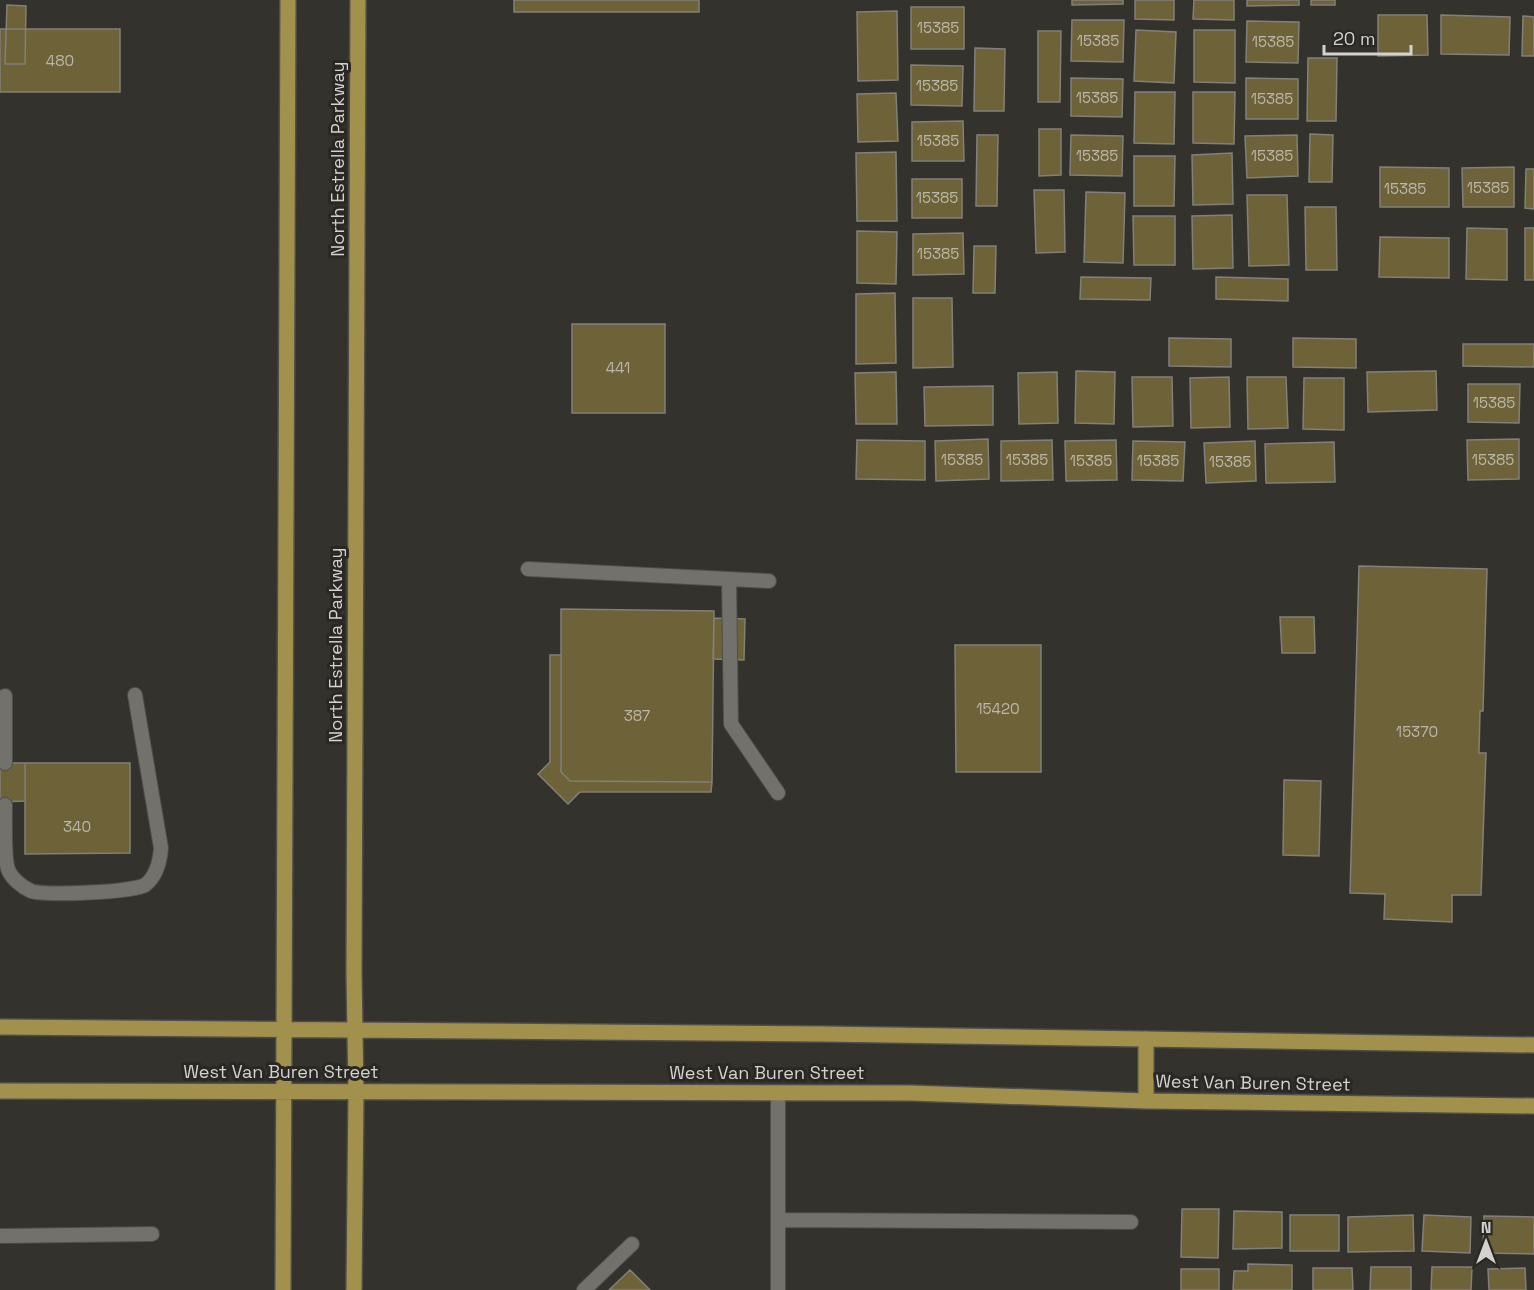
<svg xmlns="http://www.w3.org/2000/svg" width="1534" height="1290" font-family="'Space Grotesk',sans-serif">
<rect width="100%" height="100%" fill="#33322d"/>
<!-- building -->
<path fill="#6d6238" stroke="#81807a" stroke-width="1.5" d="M514,0H699V12H514Z
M1072,0H1123V4L1072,5Z
M1135,0H1174V20L1135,19Z
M1194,0H1234V20L1193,19Z
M1247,0H1299V5L1247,6Z
M1311,0H1335V5H1311Z
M7,5L26,6L25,64H5Z
M911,7H964V49H911Z
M897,11L898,80L858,81L857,12Z
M1378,15H1427L1428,55L1378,56Z
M1441,15L1510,17L1509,55L1441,54Z
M1523,16L1534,17V56H1522Z
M1072,20H1124L1123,62L1071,61Z
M1247,21L1299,22L1298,63L1246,62Z
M0,29H120V92H0Z
M1136,30L1176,32L1174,83L1134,81Z
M1194,30H1235V83L1194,82Z
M1038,31H1061L1060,102H1038Z
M975,48L1005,49L1004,111H974Z
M1308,58H1337L1336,121H1307Z
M911,65L963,66L962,106L911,105Z
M1071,78L1123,79L1122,117L1071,116Z
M1246,78L1298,79V119H1246Z
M1135,92H1175L1174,144L1134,143Z
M1193,92H1235L1234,144L1193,143Z
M896,93L898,141L858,142L857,94Z
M963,121L964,161H912V122Z
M1039,129H1061V175L1039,176Z
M1310,134L1333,135L1332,182H1309Z
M977,135H998L997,206H976Z
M1071,135L1123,136L1122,176L1070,175Z
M1297,135L1298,176L1247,178L1245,136Z
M896,152L897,221H857L856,153Z
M1232,153L1233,204L1193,205L1192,155Z
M1134,156H1175L1174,206H1134Z
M1380,167L1449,168V207H1380Z
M1514,167V207H1463L1462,168Z
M1526,169H1534V209L1525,208Z
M912,179H962V218H912Z
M1034,190H1064L1065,252L1036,253Z
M1086,192L1125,193L1123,263L1084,262Z
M1247,195H1287L1289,265L1249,266Z
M1305,207H1336L1337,270H1306Z
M1232,215L1233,268L1193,269L1192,216Z
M1133,216H1175V265H1134Z
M1467,228L1507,229V280L1466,279Z
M1525,228H1534V280H1525Z
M857,231L897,232L896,284L857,283Z
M963,233L964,274L913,275V234Z
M1380,237L1449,238V278L1379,277Z
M974,246H996L995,293H973Z
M1081,277L1151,278L1150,300L1080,299Z
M1216,277L1288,279V301L1216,299Z
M895,293L896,363L856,364V294Z
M913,298H952L953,367L913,368Z
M572,324H665V413H572Z
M1169,338L1231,339V367L1169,366Z
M1293,338L1356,339V368L1293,367Z
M1463,344H1534V367L1463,366Z
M1076,371L1115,372L1114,424L1075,423Z
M1436,371L1437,410L1368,412L1367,372Z
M896,372L897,424H856L855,373Z
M1057,372L1058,423L1019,424L1018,373Z
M1132,377H1172L1173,426L1133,427Z
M1229,377L1230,427L1191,428L1190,378Z
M1247,377H1286L1288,428L1248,429Z
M1304,378H1344V430L1303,429Z
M1468,384H1520L1519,423L1468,422Z
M993,386V425L925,426L924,387Z
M988,439L989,479L936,481L935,441Z
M1519,439V479L1468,480L1467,440Z
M857,440L925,441V480L856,479Z
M1052,440L1053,480L1001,481V441Z
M1116,440L1117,480L1066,481L1065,441Z
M1133,441L1185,442L1183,481L1132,480Z
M1255,441L1256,481L1206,483L1204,443Z
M1334,442L1335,482L1266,483L1265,444Z
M1359,566L1487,569L1483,711H1480L1479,753H1486L1481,895H1452V922L1384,919L1385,894L1350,893Z
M561,609L714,611L712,782L570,781L561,772Z
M1280,617H1314L1315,653H1282Z
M714,618L745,619L744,660L713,659Z
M955,645H1041V772H956Z
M550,655H561V772L570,781L712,782L711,792H580L568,804L538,774L550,762Z
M0,763H25V801L0,802Z
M25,763H130V853L25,854Z
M1284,780L1321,781L1319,856L1283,855Z
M1182,1209H1219L1218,1258L1181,1257Z
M1234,1211L1282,1212V1248L1233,1249Z
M1290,1215H1339V1251H1290Z
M1413,1215L1414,1251L1348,1252V1217Z
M1424,1215L1471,1217L1470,1253L1422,1251Z
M1484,1216L1534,1217V1254L1483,1253Z
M1248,1264L1292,1265V1290H1233L1234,1271H1248Z
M1371,1267H1411V1290H1370Z
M1432,1267H1472L1471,1290H1431Z
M1313,1268H1352L1353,1290H1313Z
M1525,1268L1526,1290H1489L1488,1269Z
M1181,1269H1219V1290H1181Z
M630,1270L650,1290H609Z"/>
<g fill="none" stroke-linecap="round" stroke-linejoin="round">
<!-- service casing -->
<g stroke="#4f4e4a" stroke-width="16">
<path id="service" d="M528,569L769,581
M729,579L731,724L778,793
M5,696V763
M5,805C5,818 4,859 8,869C11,878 22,887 31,891C45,896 134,892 145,885C157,876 160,861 161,848L135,695
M778,1093V1290
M778,1220L1131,1222
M0,1236L152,1234
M584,1290L632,1244"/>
</g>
<!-- primary casing -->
<g stroke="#4f4e4a" stroke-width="18">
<path id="primary" d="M0,1027L823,1034L1534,1045
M1146,1039V1101
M0,1091L910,1093L1146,1101L1534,1106
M283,1290L288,0
M354,1290L356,1092L354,972L358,0"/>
</g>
<!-- service -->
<use href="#service" stroke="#73716c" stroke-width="14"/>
<!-- primary -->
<use href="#primary" stroke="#a2914d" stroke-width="15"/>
</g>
<g text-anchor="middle" stroke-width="6" stroke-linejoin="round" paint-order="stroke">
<!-- number labels -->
<g font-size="15" fill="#bab6a9">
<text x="938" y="33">15385</text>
<text x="1098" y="46">15385</text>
<text x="1273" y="47">15385</text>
<text x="60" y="66">480</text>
<text x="937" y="91">15385</text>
<text x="1097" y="103">15385</text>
<text x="1272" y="104">15385</text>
<text x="938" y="146">15385</text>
<text x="1097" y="161">15385</text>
<text x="1272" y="161">15385</text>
<text x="1488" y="193">15385</text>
<text x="1405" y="194">15385</text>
<text x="937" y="203">15385</text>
<text x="938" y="259">15385</text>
<text x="618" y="373">441</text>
<text x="1494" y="408">15385</text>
<text x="962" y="465">15385</text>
<text x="1027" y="465">15385</text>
<text x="1493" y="465">15385</text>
<text x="1091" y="466">15385</text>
<text x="1158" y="466">15385</text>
<text x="1230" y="467">15385</text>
<text x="998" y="714">15420</text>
<text x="637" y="721">387</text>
<text x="1417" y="737">15370</text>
<text x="77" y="832">340</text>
</g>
<!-- street labels -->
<g font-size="18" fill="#d3d2cf" stroke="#292824">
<text transform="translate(338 159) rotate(-90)" y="6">North Estrella Parkway</text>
<text transform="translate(336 645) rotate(-90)" y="6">North Estrella Parkway</text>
<text x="281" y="1078">West Van Buren Street</text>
<text x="767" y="1079">West Van Buren Street</text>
<text transform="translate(1253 1083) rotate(1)" y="6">West Van Buren Street</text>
</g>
</g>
<!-- north arrow -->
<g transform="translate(1486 1242)" stroke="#292824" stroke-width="4.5" paint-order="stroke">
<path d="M0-4.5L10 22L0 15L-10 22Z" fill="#d3d2cf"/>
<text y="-9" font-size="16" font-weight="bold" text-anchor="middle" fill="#d3d2cf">N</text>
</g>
<!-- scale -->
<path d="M1324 45v9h87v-9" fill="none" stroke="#d3d2cf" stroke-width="3"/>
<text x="1333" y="45" font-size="18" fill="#d3d2cf" stroke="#292824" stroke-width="4.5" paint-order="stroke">20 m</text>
</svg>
